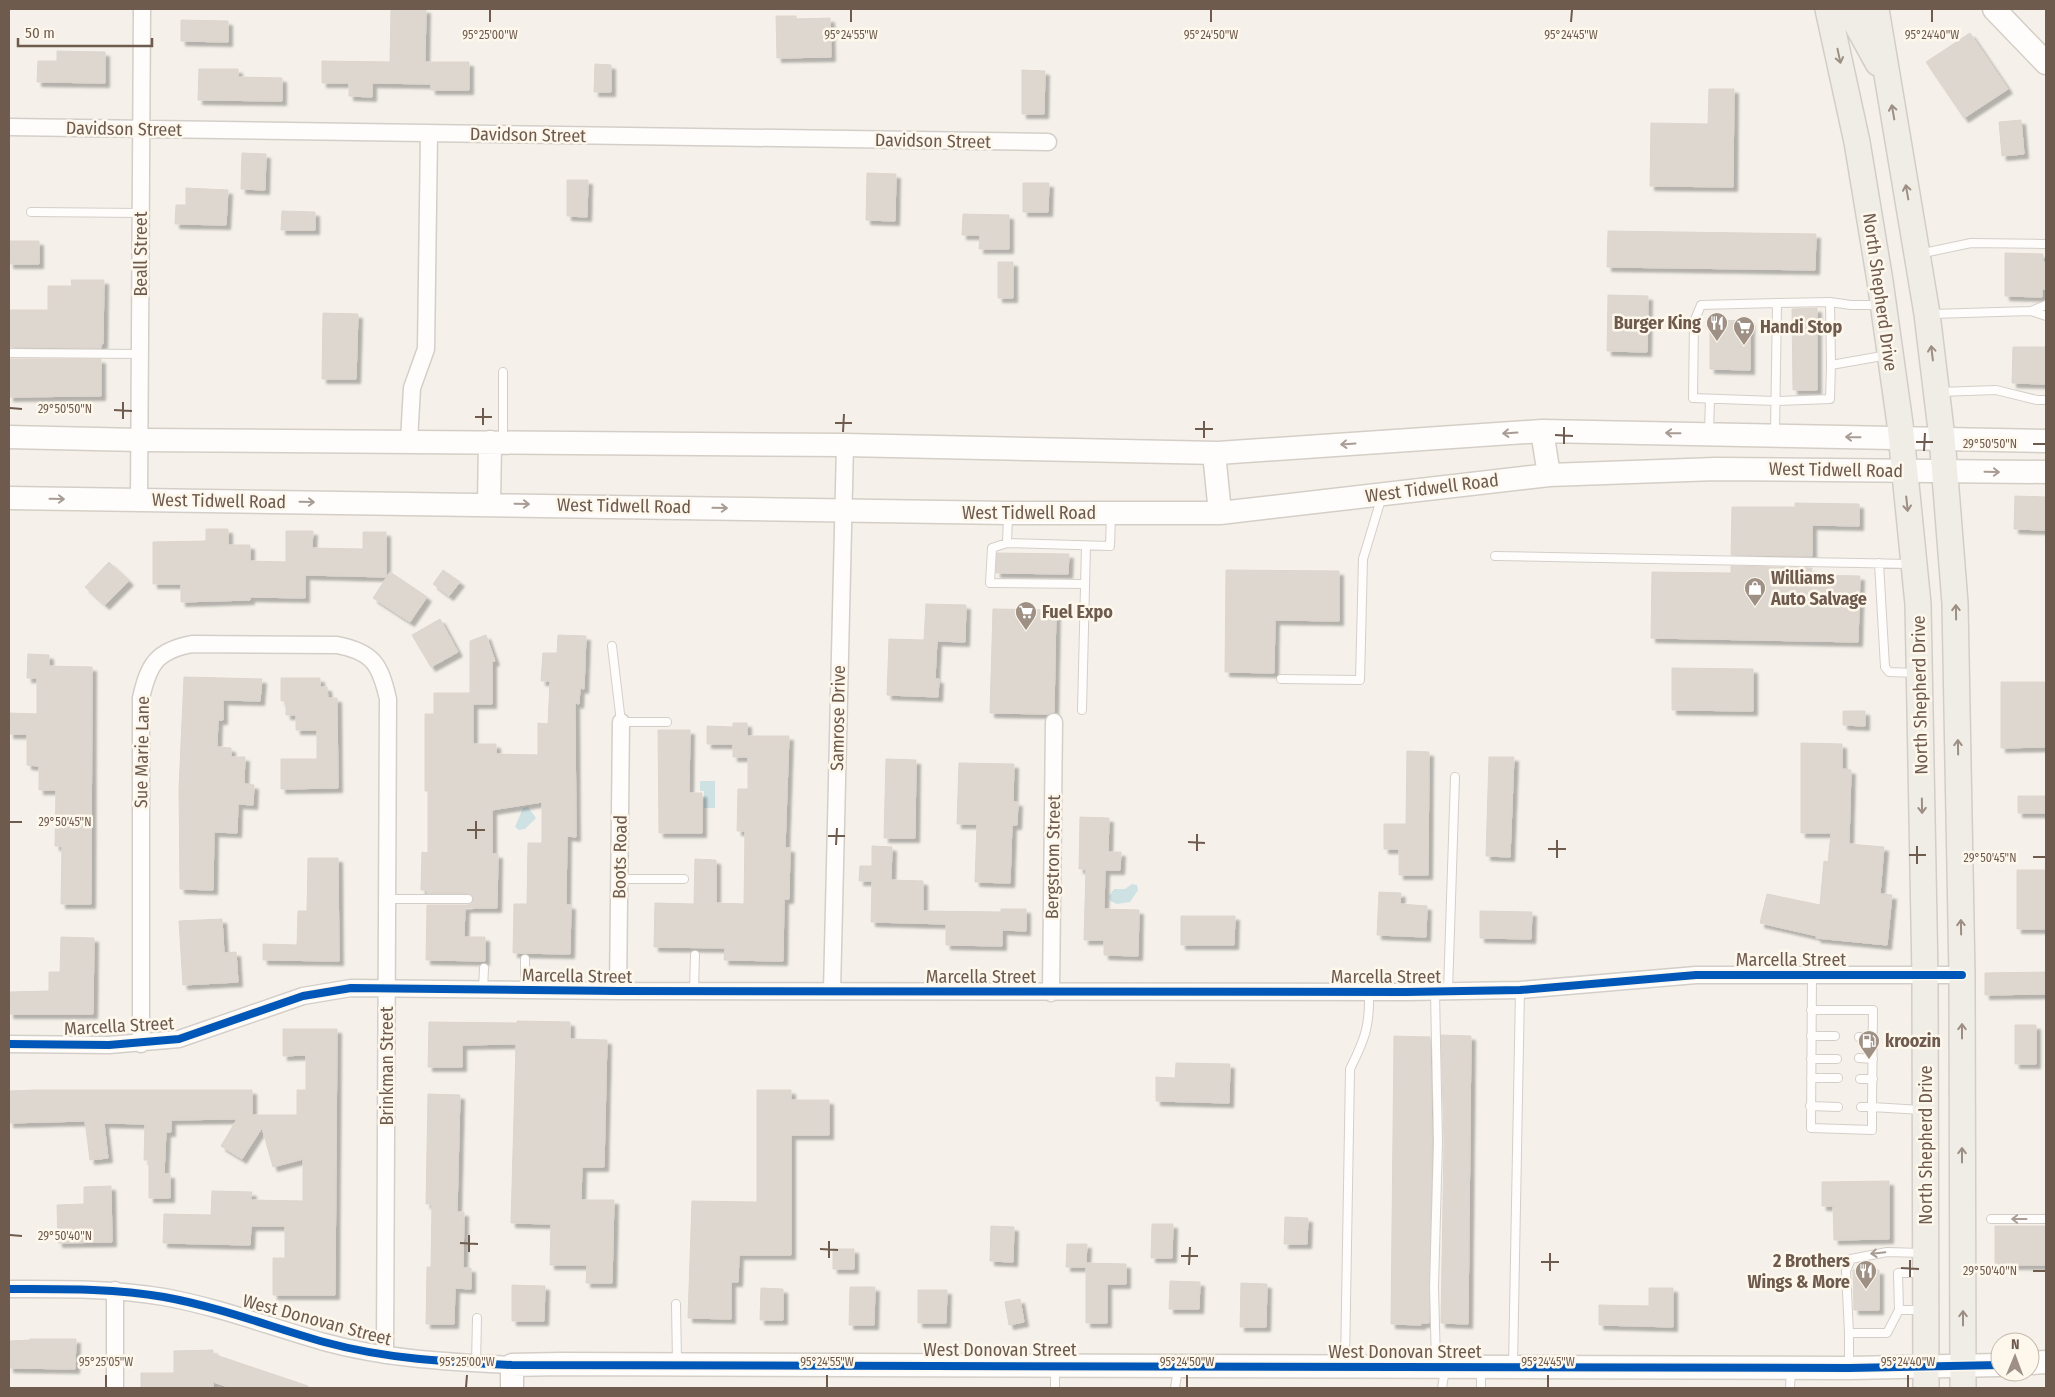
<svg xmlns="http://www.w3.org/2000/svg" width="2055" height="1397" font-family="'Fira Sans Condensed',sans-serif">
<defs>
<filter id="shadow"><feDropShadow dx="4.5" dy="4.5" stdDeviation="1" flood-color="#0004"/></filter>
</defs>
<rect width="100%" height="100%" fill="#f5f1ea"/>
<!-- water -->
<path fill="#cee1e3" d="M700,781H715V808H704V791H700Z
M528,807L536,818L525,829L519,830L515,827L523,808Z
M1132,884L1137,885L1138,890L1130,902L1117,904L1110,901L1109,896L1114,889H1125Z"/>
<!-- building -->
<path fill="#ded7d0" stroke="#ddd5cd" filter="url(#shadow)" d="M391,9H426L425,62H469V90H431V84L372,83V97L349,96V83H322V61L390,62Z
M776,16H796V19L830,18L831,57L777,58Z
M181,20L228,21V42L181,41Z
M1970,33L2008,89L1964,118L1926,62Z
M57,51L105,52V83L37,82L38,61H57Z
M595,64L611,65V92H594Z
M199,69H238V77L282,78V101L198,100Z
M1022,70L1045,71L1044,114H1022Z
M1709,89H1734L1733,187L1650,186L1651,123L1708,124Z
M2021,120L2024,154L2002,156L1999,122Z
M242,153L266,154L265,190L241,189Z
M867,173L896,174L895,221L866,220Z
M567,180H588L587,217L567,216Z
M1023,183H1049L1048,212H1023Z
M186,188L228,190L226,225L175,224L176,205H186Z
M282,211L315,212V230H281Z
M963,214L1009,215V249H979L980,235H962Z
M1608,231L1816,234L1815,270L1607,267Z
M9,241H39V264H9Z
M2005,253L2043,254V262H2046V289H2042V297L2005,296Z
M998,262H1013V298H998Z
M71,280H104L103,344H101V348L9,347V310H48V286H72Z
M1608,295L1648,296L1647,352L1607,351Z
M1817,308V390H1793L1792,309Z
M323,313L358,314L356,379H322Z
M1710,320L1750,321V370L1710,369Z
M2013,347H2046V384L2012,383Z
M9,359H101V396L9,397Z
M2015,496L2046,497V530L2014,529Z
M1795,503L1859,504V526L1812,525V556L1731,555L1732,507H1795Z
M206,529H228V545H250V561L286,562V531H313L312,548L363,549V532H386V577L305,575V598L250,597V600L181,602V584H153V542L206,541Z
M997,553L1069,554L1068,574L996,573Z
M109,562L129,581L105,605L85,587Z
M1731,566L1812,568L1811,575L1860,576L1858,642L1651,638L1652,572L1731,573Z
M443,570L460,582L449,596L433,584Z
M1226,570L1339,571V621L1275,620L1274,673L1225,672Z
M390,572L427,597L410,622L373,598Z
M926,604L966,605L965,642L937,641L935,679H939L938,697L887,695L889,639L924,640Z
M993,609L1056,610L1054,712L1048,714L990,713Z
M440,619L458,652L431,667L412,635Z
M486,635L495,661L492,662V704H473V744H496V754L538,755V723L548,724L550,681H541L543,653H557L558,635L586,636L584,689L580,688L579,704L575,703L576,837L567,836L566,905H571L570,954L513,953L514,904H527L528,843H542V802L492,810V854H498L497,908H465L464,937H485V961L426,960L427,905H468L474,899L468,893H427V890H421L422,852L428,853V791H425V714H434V693H470V641Z
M28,654L49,655V666L92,667L91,904H61L62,846H55L56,790H39V766L27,765V734H9V713L37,714V678H27Z
M1672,668L1753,669V711L1672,710Z
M184,677L262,679L260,701L223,700V720H218L217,747L231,748V757H245L244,784L254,785L253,805L238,804L237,833L214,832L213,890L180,889L179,789Z
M281,678H320V687H327L328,698H337L338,788L281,789V759H317V730H296V715H286V701H281Z
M2001,682H2046V747L2001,748Z
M1843,711H1865V726L1843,725Z
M733,723H747V736H789L785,848H790L789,899H784L783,961L724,960L725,948L654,947L655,903L694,904L695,859L716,860V903L744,904L745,831H737L738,789H748V757H733V744H707V726L733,727Z
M658,730H690L689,793H702V833H659Z
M1801,743L1842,744V769L1851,770L1849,844L1884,847L1880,894L1892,895L1887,945L1816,938L1817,936L1760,923L1767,894L1820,905L1824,861L1828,862L1831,833H1801Z
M1407,751L1429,752L1428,875H1399V849H1384V824H1406Z
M1489,757H1514L1510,857L1486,856Z
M886,759L916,760L915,838H884Z
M959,763L1014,764L1013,802H1018L1017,825H1012L1010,883L975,882L977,824H957Z
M2018,796H2046V813H2018Z
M1080,817L1109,818L1108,852H1121L1120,870H1105L1104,909L1139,910L1138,956L1104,955V940H1084L1086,869H1079Z
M872,846L892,847L891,880L923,881V911L1001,912V909H1026V931L1002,930V946L946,945V924L871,922L872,881H859L860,866H872Z
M308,858H338L339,961L263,960V944L297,945L298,911H307Z
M2017,870H2046V929H2017Z
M1379,892L1401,893L1400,904L1427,906L1426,937L1377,935Z
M1480,911L1532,912L1531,939L1480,938Z
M1181,916H1235L1234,945H1181Z
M222,919L224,953L236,952L238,982L183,985L179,921Z
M61,937L94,938L93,1014H9V992L49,991V972H60Z
M2046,972V994L1985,995V973Z
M517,1021L570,1022V1039L607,1040L604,1167H582L581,1200H614L612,1283H586L587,1265H550L551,1224L511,1223L516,1044L462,1045V1067H428L429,1022L517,1023Z
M2015,1025H2036V1064H2015Z
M283,1029H337L335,1295H273V1258H285V1226H251L250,1245L163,1243L164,1214L211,1215L212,1191L252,1192L251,1200L303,1201V1159L273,1167L262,1128L242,1159L221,1146L237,1119L171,1120V1132H166L164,1174H170V1198H149V1160H144L145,1124L104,1123L108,1158L90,1160L85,1121L9,1123V1091L35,1090H252V1115H297V1090H306V1055L283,1056Z
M1441,1035L1471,1036L1468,1324L1441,1323L1444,1142Z
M1394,1036L1430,1037L1432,1142L1429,1323H1421V1325L1391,1324Z
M1176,1063L1230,1064L1229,1103L1156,1101V1077L1175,1078Z
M757,1090H791V1100H829V1135H791V1255H739L738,1282H731V1319L688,1318L692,1201L757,1202Z
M428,1094L460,1095L457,1212H464L463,1268H471V1289L455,1288L454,1324H426L427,1267H431L432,1204H426Z
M1889,1181V1239L1834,1240L1833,1206H1822V1182Z
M111,1186L112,1242L58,1243L57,1205L84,1204V1187Z
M1285,1217L1308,1218L1307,1244H1284Z
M1152,1224H1173L1172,1258H1151Z
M991,1226L1014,1227L1013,1262L990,1261Z
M1995,1226H2046V1265H1995Z
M1067,1244H1087L1086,1263L1126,1264V1284H1107V1323H1086V1267H1066Z
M833,1249H854V1269H833Z
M1853,1270H1879V1310H1854Z
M1170,1281L1200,1282L1199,1309H1169Z
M1241,1283L1267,1284L1266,1327H1240Z
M512,1285L545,1286L544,1321H512Z
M850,1287H875L874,1325H849Z
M761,1288L783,1289V1320H760Z
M1649,1288H1673V1327L1599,1325V1305L1649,1306Z
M918,1290H947L946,1323H918Z
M1020,1299L1024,1322L1009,1325L1005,1302Z
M30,1339H76L75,1369L9,1368V1341L30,1340Z
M213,1350V1354L308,1386V1388H231L213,1382V1388H141V1373H174V1351Z"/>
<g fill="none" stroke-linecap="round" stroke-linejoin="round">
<!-- lane casing -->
<g stroke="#d4cec8" stroke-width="10">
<path id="lane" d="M31,212L141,213
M1919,254L1971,243L2046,244
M1830,302L1831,365L1888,355
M1777,303L1701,305L1694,322L1693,398L1775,401L1830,399L1831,365
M2031,311L2046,316
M1932,314L2031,311L2046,305
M9,353L140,354
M1939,392L1996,390L2037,400H2046
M1709,432L1710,399
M1775,433L1777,303L1830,302L1851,305H1880
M503,440V372
M1008,516L1007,543L1110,546L1111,515
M1007,543L992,548L990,583L1085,584
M1495,556L1911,564
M1879,563L1885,667L1889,672L1916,673
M612,646L621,722H667
M1281,679L1360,680L1363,559L1382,496
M1082,710L1086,546
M620,879H684
M388,899H468
M1812,975L1811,1128L1872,1130V1107H1861
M483,990L484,968
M525,990V959
M694,991L695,955
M1448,991L1455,777
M1435,992L1438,1142L1434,1287L1436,1364
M1811,1010H1873L1872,1107L1921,1110
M1811,1036H1835
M1859,1037L1873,1038
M1859,1058L1873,1059
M1811,1059H1837
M1811,1078H1838
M1860,1079H1873
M1810,1106L1838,1107
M1991,1219H2046
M676,1304L677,1362
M1899,1310H1922
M1849,1333L1846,1271L1851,1259L1887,1252L1922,1253
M1345,1363L1350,1069C1365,1039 1370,1026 1369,992
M476,1364L477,1318
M1513,1366L1520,990
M1849,1366V1333H1887L1899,1310L1898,1273H1922
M1055,1388V1368
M1175,1388L1178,1368
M1442,1388L1445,1369
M1481,1388V1368
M1790,1388L1791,1370"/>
</g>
<!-- street casing -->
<g stroke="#d4cec8" stroke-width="19">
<path id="street" d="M9,127L1048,142
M409,441L412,388L426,349L429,134
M139,500L142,9
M618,991L621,722
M832,991L845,445
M1051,993L1054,722
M9,1044L109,1045L179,1039L303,996L351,988L618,991L1406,992L1520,990L1696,975H1962
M141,1044V698C149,664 156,651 192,644L337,645C373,652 380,664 388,699L385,1355
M9,1289C61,1289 112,1288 164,1297C219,1307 271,1327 324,1342C386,1359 448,1362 512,1365
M115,1290V1388"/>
</g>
<!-- secondary casing -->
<g stroke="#d4cec6" stroke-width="25">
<path id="secondary" d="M1994,9L2046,63
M1542,431L1549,475
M9,437L139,440L845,445L1218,453L1542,431L2046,441
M1214,453L1220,513
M9,498L1008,513H1220L1549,475L1716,469L2046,472
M489,504L490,442
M2030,1363L2046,1362
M512,1388V1365L560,1364L1849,1368L2000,1365"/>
</g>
<!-- primary casing -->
<g stroke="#d3cdc7" stroke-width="28">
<path id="primary" d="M1828,9L1857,142L1880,281L1900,424L1918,604L1925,976L1926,1388
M1853,9L1856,23L1878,63
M1876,9L1927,314L1942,438L1955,603L1962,975L1963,1388"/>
</g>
<!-- lane -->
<use href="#lane" stroke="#fefdfc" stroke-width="8"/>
<!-- street -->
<use href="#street" stroke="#fefdfc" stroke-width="16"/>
<!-- secondary -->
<use href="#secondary" stroke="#fefdfc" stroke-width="22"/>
<!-- primary -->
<use href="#primary" stroke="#f0ede6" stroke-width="25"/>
<!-- cycleway casing -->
<g stroke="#fdf7ec" stroke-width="11">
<path id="cycleway" d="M9,1044L109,1045L179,1039L303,996L351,988L618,991L1406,992L1520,990L1696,975H1962
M9,1289C61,1289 112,1288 164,1297C219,1307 271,1327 324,1342C386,1359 448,1362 512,1365L1849,1368L2000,1365"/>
</g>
<!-- cycleway -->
<use href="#cycleway" stroke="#0057b8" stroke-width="8"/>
</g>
<!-- one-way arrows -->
<defs><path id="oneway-shaft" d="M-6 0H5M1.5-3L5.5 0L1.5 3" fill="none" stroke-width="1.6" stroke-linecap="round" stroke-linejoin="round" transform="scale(1.25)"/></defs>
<g stroke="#9c8e83">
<use href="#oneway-shaft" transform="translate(1839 56) rotate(78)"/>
<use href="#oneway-shaft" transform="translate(1893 112) rotate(-100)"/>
<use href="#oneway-shaft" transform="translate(1907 192) rotate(-100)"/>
<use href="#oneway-shaft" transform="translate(1932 353) rotate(-97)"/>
<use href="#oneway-shaft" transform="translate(1907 504) rotate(84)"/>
<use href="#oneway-shaft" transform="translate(1956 612) rotate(-91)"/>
<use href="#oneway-shaft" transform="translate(1958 747) rotate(-91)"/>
<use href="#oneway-shaft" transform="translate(1922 806) rotate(89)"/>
<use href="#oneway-shaft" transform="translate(1961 927) rotate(-91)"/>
<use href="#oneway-shaft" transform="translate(1962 1031) rotate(-90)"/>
<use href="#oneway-shaft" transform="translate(1962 1155) rotate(-90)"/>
<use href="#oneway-shaft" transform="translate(1963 1318) rotate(-90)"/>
</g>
<g stroke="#a89c94">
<use href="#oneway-shaft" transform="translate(1510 433) rotate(176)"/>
<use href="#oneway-shaft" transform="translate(1673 433) rotate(-179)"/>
<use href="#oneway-shaft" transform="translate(1853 437) rotate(-179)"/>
<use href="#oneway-shaft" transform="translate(1348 444) rotate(176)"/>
<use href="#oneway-shaft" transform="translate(1992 472) rotate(1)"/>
<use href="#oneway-shaft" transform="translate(57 499) rotate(1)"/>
<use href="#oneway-shaft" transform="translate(307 502) rotate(1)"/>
<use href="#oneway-shaft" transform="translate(522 504) rotate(1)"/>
<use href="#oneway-shaft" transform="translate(720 508) rotate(1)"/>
<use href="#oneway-shaft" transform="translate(2019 1219) rotate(-180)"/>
<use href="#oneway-shaft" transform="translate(1878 1253) rotate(174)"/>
</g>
<!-- ticks -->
<path fill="none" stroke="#6f5b4e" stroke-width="2" d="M490,22V10M851,22V10M1211,22V10M1571,22L1572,10M1932,22V10M10,408L22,409M114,410L132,411M475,417H492M123,419V402M835,423H852M483,425V408M1195,429H1213M843,432L844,414M1555,435L1573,436M1204,438V421M1916,442H1933M1564,444V427M2033,444H2045M1924,451L1925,433M10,822H22M467,830H485M828,836H845M476,839V821M1188,842L1205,843M836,845L837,828M1548,849H1566M1197,851V834M1909,855H1926M2033,857H2045M1557,858V840M1917,864V846M10,1235L22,1236M460,1243L478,1244M820,1249L838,1250M469,1252V1235M1181,1256H1198M829,1258V1241M1541,1262H1559M1189,1265L1190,1247M1901,1268L1919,1269M1550,1271V1253M2033,1271H2045M1910,1277V1260M106,1387V1375M466,1387L467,1375M827,1387V1375M1187,1387V1375M1548,1387V1375M1908,1387V1375"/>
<!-- icons -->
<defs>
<g id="restaurant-pin" transform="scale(1.125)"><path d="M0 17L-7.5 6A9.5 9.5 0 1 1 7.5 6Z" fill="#9e9085" stroke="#fdf7ec"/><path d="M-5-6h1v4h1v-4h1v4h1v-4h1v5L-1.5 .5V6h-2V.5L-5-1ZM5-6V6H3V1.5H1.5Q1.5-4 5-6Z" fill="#fff"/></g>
<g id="supermarket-pin" transform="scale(1.125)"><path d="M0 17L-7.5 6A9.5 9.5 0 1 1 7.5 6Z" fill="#9e9085" stroke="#fdf7ec"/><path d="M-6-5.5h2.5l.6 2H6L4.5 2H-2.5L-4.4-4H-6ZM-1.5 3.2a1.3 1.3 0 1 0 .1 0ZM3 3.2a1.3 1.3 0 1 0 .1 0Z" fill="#fff"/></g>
<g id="shop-pin" transform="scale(1.125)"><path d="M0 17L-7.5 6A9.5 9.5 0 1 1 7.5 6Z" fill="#9e9085" stroke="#fdf7ec"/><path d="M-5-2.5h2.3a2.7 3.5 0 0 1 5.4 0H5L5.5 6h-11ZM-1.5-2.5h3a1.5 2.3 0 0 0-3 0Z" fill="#fff"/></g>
<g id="fuel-pin" transform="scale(1.125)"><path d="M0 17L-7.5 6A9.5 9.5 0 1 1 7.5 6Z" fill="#9e9085" stroke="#fdf7ec"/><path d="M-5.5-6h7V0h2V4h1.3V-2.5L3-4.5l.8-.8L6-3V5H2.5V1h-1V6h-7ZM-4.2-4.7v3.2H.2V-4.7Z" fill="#fff"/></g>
</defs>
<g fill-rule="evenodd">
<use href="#restaurant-pin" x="1717" y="323"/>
<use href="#supermarket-pin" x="1744" y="327"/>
<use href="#shop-pin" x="1755" y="588"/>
<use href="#supermarket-pin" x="1026" y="612"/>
<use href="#fuel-pin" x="1869" y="1041"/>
<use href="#restaurant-pin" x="1866" y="1271"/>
</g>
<g text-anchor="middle" stroke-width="5" stroke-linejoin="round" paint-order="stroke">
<!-- street labels -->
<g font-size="18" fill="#6f5b4e" stroke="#fdf7ec">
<text transform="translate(124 129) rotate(1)" y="6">Davidson Street</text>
<text transform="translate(528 135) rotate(1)" y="6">Davidson Street</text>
<text transform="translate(933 141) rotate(1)" y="6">Davidson Street</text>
<text transform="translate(141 254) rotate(-90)" y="6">Beall Street</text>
<text transform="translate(1880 292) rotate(82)" y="6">North Shepherd Drive</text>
<text transform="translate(1836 470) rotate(1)" y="6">West Tidwell Road</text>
<text transform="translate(1432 488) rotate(-7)" y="6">West Tidwell Road</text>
<text transform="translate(219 501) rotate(1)" y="6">West Tidwell Road</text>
<text transform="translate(624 506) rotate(1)" y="6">West Tidwell Road</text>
<text x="1029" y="519">West Tidwell Road</text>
<text transform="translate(1920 695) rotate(-91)" y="6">North Shepherd Drive</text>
<text transform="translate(838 718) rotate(-89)" y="6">Samrose Drive</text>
<text transform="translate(142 752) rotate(-89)" y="6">Sue Marie Lane</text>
<text transform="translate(620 857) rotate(-89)" y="6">Boots Road</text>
<text transform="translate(1053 857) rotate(-89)" y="6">Bergstrom Street</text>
<text x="1791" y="966">Marcella Street</text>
<text transform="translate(577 976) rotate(1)" y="6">Marcella Street</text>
<text x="981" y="983">Marcella Street</text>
<text x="1386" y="983">Marcella Street</text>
<text transform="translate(119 1026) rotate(-3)" y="6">Marcella Street</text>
<text transform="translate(387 1066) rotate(-90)" y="6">Brinkman Street</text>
<text transform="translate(1926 1145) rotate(-90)" y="6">North Shepherd Drive</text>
<text transform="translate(317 1320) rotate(15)" y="6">West Donovan Street</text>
<text x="1000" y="1356">West Donovan Street</text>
<text x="1405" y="1358">West Donovan Street</text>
</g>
<!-- poi labels -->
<g font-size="18" font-weight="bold" fill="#6f5b4e" stroke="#fdf7ec" text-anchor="start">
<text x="1701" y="329" text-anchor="end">Burger King</text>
<text x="1760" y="333">Handi Stop</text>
<text x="1771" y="584">Williams<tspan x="1771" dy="21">Auto Salvage</tspan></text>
<text x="1042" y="618">Fuel Expo</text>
<text x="1885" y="1047">kroozin</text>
<text x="1850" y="1267" text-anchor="end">2 Brothers<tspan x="1850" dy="21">Wings &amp; More</tspan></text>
</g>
</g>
<g font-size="12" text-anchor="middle" fill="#6f5b4e" stroke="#fdf7ec" stroke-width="5" stroke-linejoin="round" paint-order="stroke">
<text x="490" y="39">95°25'00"W</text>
<text x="851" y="39">95°24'55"W</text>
<text x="1211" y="39">95°24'50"W</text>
<text x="1571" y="39">95°24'45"W</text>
<text x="1932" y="39">95°24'40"W</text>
<text x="65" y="413">29°50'50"N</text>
<text x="1990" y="448">29°50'50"N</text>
<text x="65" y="826">29°50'45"N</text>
<text x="1990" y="862">29°50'45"N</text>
<text x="65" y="1240">29°50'40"N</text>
<text x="1990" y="1275">29°50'40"N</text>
<text x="106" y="1366">95°25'05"W</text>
<text x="467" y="1366">95°25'00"W</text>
<text x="827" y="1366">95°24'55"W</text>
<text x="1187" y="1366">95°24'50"W</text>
<text x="1548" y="1366">95°24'45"W</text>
<text x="1908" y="1366">95°24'40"W</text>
</g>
<!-- border -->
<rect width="2055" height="1397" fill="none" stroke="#6f5b4e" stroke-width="20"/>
<!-- north arrow -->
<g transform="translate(2015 1357) rotate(1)"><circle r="24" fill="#fdf7ec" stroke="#c4b9ad"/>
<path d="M0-4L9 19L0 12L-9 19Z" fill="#9e9085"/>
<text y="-8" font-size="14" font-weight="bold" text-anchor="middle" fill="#6f5b4e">N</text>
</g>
<!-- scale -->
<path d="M18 38v8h134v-8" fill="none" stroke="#6f5b4e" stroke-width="2.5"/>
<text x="25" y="38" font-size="15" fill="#6f5b4e" stroke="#fdf7ec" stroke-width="4" paint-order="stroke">50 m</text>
</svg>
